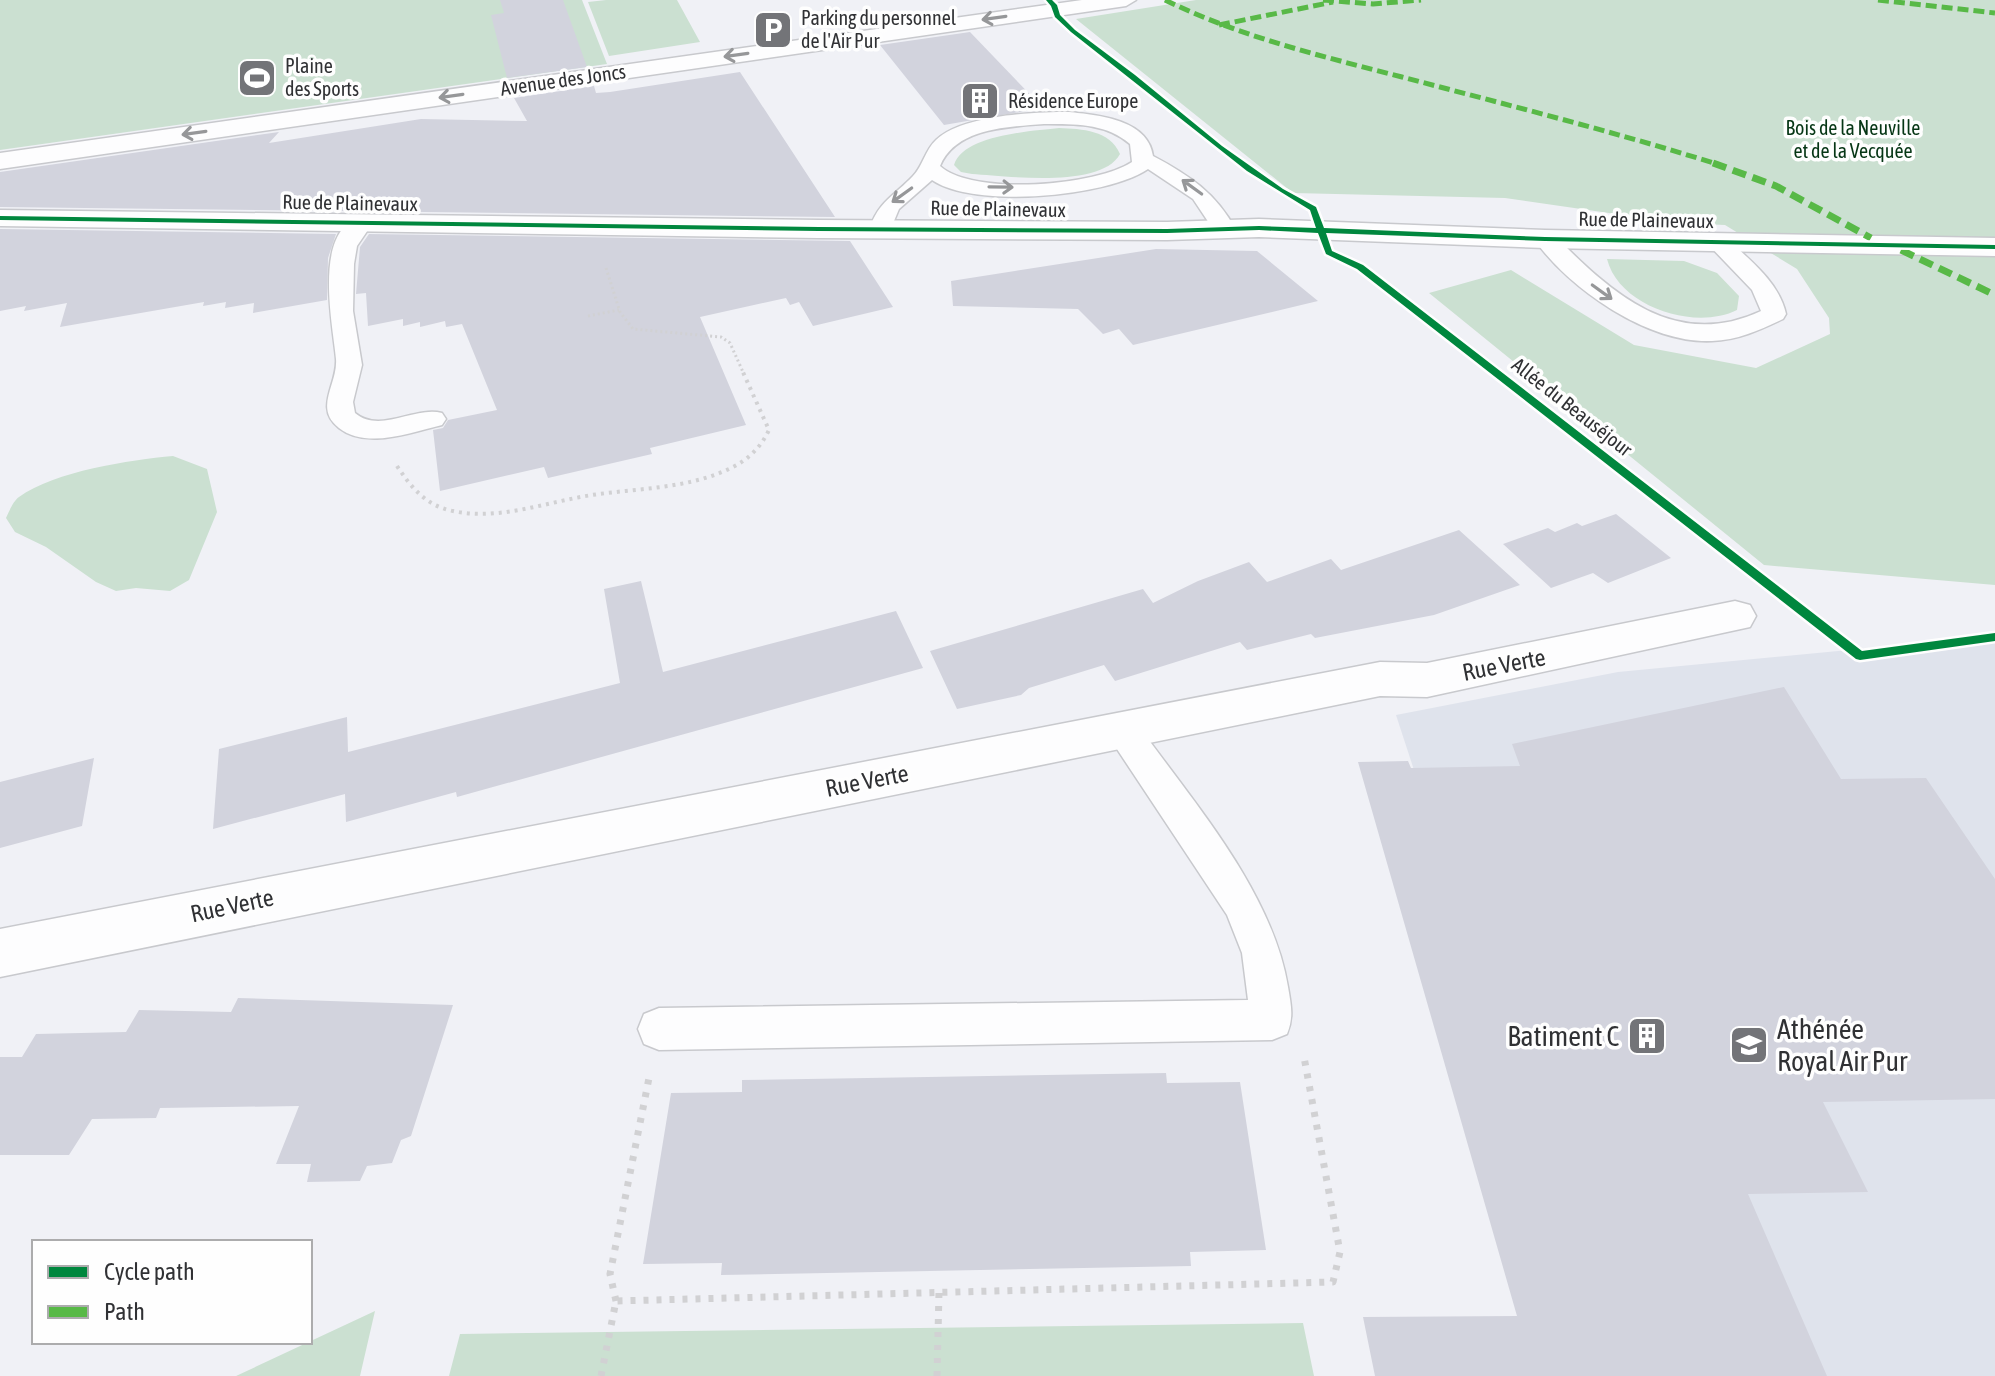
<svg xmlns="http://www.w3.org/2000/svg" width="1995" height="1376" font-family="'Asap Condensed',sans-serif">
<rect width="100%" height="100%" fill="#f0f1f6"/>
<!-- built -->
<path fill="#dfe3ec" d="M1995,636V1376H1612L1396,715L1618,672Z"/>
<!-- green -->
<path fill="#cbe0d1" d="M0,0H582L607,64L0,150Z
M606,0H677L700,42L609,56L588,2Z
M1196,0H1995V585L1764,565L1429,293L1511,270L1634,345L1756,368L1830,334L1829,318L1797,269L1725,225L1678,223L1505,198L1293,193L1076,19Z
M1059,128C1082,129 1110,130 1120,154C1101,189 1007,176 972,174L961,172L954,165C963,135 1032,131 1059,128Z
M1607,259L1684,261L1717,273L1739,296L1737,310C1695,331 1619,307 1607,259Z
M173,456L207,469L217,512L189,580L170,591L136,588L116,591L96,582L46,547L15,532L6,518C9,512 13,501 19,497C55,471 130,460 173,456Z
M375,1311L360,1376H236Z
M1303,1323L1314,1376H449L460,1334Z"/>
<!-- building -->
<path fill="#d2d3dd" d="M500,0H563L587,67L507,78L491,15L504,13Z
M970,32L1043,108L944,125L880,45Z
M740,72L835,217L0,207V172L279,132L269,143L421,119L527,121L514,98L594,86L596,93L610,92Z
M0,229L336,234L328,258L327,300L253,313L254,303L225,308L226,302L203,306L204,302L60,327L67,303L24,311L26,306L0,311Z
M369,234L850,241L893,307L813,326L799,302L790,305L786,298L700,317L746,425L650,448L652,454L548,478L544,467L440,491L433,430L443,428L448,420L497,410L462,324L446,327L445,321L420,327V322L403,326V319L368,326L366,293L356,294L360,247Z
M1156,249L1257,251L1318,301L1133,345L1119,329L1103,334L1078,309L953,306L951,281Z
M1616,514L1671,558L1608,583L1593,573L1551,588L1503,544L1548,528L1555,532L1577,523L1582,526Z
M1459,530L1520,585L1434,615L1315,638L1311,634L1247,650L1240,642L1115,681L1104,665L1029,688L1021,695L957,709L930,651L1143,589L1153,603L1198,581L1249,562L1267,582L1331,559L1341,570Z
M641,581L663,672L896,611L923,668L457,797L456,792L346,822L345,794L213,829L219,749L347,717L348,752L620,683L604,589Z
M1784,687L1841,779L1926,778L1995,879V1099L1823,1102L1868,1192L1748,1194L1827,1376H1375L1363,1317L1517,1316L1358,762L1408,761L1411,768L1520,766L1512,744Z
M94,758L82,826L0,848V782Z
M238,998L453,1005L411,1136L401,1140L392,1163L367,1166L360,1181L307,1182L311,1164H276L299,1106L160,1108L156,1118L92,1119L69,1155H0V1057H22L36,1034L126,1032L139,1010L231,1012Z
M1166,1073L1167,1083L1240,1082L1266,1250L1190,1252L1191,1266L721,1275L722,1263L643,1264L671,1093L742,1092V1080Z"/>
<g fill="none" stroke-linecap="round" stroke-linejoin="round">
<!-- service casing -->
<g stroke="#c8c9cd" stroke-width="3">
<path id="service" d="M1069,112C1097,115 1148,119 1153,156C1189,175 1216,193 1236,230L1233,235H1217L1193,199L1148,169C1107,197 974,209 932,180L899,209L889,233H873L870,228C878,202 895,195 913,176C923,166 925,150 936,140C962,115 1034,112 1069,112ZM1044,124C1074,124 1106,123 1130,144L1132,162C1096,186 973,196 940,166C956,128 1007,127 1044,124Z
M361,217L372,224L357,246L354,264L353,311L362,365L353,402L355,413C380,434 414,406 442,413L446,419L442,425C412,432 367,450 339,428C313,408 338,384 336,359C333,325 312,230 361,217Z
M1545,232L1553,234C1612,294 1675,351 1761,311L1752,290L1705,241L1716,234L1724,236C1747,258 1779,281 1786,314L1783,319C1760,330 1738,340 1712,341C1649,344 1569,289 1534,239Z
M1123,717L1135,721C1192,801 1272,890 1288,987C1291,1005 1294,1017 1287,1034L1272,1040L659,1050L644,1044L638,1029L644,1014L659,1008L1248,1000L1242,953L1227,915L1105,731L1111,721Z"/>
</g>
<!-- minor casing -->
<g stroke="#c8c9cd" stroke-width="3">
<path id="minor" d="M1082,0H1136L1126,6L0,169V153Z
M1735,601L1750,605L1756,616L1750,627L1427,697L1380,696L0,977V929L1380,662L1427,663Z"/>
</g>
<!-- tertiary casing -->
<g stroke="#c8c9cd" stroke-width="3">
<path id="tertiary" d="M0,210L819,220L1167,222L1259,219L1545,230L1995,238V256L1545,248L1259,237L1167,240L819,238L0,226Z"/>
</g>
<!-- path-far2 -->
<path stroke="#d1d1d3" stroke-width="3" stroke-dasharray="2 3" stroke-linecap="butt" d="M606,268L620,312L633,329L721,337L730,343L743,372
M588,316L619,310"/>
<!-- path-far1 -->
<path stroke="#d1d1d3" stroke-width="4" stroke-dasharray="3 5" stroke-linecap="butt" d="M397,466C411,487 426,506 453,511C499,521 546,502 592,495C639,488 688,489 731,468C748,460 761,447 769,430L742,370"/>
<!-- path -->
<path stroke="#d1d1d3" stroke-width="7" stroke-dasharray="5 8" stroke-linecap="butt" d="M616,1301L610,1274L649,1078
M601,1376L616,1301L1333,1282L1340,1252L1304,1057
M937,1376L939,1292"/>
<!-- service -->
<use href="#service" fill="#fdfdfe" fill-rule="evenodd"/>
<!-- minor -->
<use href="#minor" fill="#fdfdfe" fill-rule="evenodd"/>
<!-- tertiary -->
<use href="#tertiary" fill="#fdfdfe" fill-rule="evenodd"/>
<!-- quiet-far1 -->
<path stroke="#58b947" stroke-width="5" stroke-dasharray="11 5" stroke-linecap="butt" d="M1165,0C1241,37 1321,56 1402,77C1508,105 1615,132 1720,165
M1323,0L1373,4L1421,0
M1878,0L1995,13
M1219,25L1333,2"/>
<!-- quiet -->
<path stroke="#58b947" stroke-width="7" stroke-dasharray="14 7" stroke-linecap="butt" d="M1713,163L1776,186L1871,238
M1901,250L1995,295"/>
<!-- cycleway casing -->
<g stroke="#fefefe" stroke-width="5">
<path id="cycleway" d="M1046,0H1052L1057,5L1060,15L1075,30L1135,75L1222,146L1283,189L1316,207L1324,228L1545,237L1995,245V249L1545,241L1326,233L1332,251L1363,265L1862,651L1995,633V641L1860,660L1856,659L1357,269L1326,254L1318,233L1259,230L1167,233L819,231L0,220V216L819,227L1167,229L1259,226L1316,228L1310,210L1247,171L1071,32L1055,17L1051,6Z"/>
</g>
<!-- cycleway -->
<use href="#cycleway" fill="#00873e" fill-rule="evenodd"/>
</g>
<!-- one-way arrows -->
<defs><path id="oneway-shaft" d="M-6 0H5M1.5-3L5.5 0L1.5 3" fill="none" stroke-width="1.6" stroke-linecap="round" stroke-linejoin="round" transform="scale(2)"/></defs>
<g stroke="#969799">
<use href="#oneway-shaft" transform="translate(994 18) rotate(172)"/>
<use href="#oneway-shaft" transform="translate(736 55) rotate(172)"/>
<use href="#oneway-shaft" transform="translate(451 96) rotate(172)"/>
<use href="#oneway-shaft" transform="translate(194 133) rotate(172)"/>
<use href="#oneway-shaft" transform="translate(1001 187) rotate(1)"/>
<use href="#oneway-shaft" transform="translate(1192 187) rotate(-144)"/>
<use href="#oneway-shaft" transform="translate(902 195) rotate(144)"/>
<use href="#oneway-shaft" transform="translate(1602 292) rotate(36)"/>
</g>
<!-- icons -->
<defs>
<g id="parking-square" transform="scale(2)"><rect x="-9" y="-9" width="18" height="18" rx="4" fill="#737478" stroke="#fefefe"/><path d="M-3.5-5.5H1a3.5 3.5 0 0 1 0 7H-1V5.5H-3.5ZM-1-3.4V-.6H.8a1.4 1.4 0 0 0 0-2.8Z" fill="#fff"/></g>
<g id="stadium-square" transform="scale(2)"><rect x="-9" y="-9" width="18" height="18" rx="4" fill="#737478" stroke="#fefefe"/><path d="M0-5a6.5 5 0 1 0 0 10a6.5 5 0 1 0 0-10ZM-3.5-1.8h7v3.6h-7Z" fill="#fff"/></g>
<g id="building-square" transform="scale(2)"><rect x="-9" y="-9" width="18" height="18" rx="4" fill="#737478" stroke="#fefefe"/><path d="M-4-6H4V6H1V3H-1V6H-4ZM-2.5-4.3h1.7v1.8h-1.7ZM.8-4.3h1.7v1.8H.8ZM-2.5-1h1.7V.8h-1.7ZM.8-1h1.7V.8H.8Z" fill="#fff"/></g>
<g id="school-square" transform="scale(2)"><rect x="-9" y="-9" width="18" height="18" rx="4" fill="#737478" stroke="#fefefe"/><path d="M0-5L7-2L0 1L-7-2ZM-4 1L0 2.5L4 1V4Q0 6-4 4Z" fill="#fff"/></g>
</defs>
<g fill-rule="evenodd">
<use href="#parking-square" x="773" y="30"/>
<use href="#stadium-square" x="257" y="78"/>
<use href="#building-square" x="980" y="101"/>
<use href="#building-square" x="1647" y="1036"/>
<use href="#school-square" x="1749" y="1045"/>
</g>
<g text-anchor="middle" stroke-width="7" stroke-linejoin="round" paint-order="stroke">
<!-- far-poi labels -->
<g font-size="20" fill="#303134" stroke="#fefefe" text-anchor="start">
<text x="801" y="25">Parking du personnel<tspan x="801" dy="23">de l'Air Pur</tspan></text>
<text x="285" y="73">Plaine<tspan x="285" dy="23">des Sports</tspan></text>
<text x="1008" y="108">Résidence Europe</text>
</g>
<!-- far-street labels -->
<g font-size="20" fill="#303134" stroke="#fefefe">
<text transform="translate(563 80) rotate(-8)" y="7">Avenue des Joncs</text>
<text transform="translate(350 203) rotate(1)" y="7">Rue de Plainevaux</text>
<text transform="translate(998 209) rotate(1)" y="7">Rue de Plainevaux</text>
<text transform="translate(1646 220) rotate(1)" y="7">Rue de Plainevaux</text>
<text transform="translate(1572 407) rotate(38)" y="7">Allée du Beauséjour</text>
</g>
<!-- far-park labels -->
<g font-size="20" fill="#063615" stroke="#fefefe">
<text x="1853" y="135">Bois de la Neuville<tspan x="1853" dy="23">et de la Vecquée</tspan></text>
</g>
<!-- street labels -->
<g font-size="24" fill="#303134" stroke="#fefefe">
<text transform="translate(1504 665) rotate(-11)" y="8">Rue Verte</text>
<text transform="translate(867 781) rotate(-11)" y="8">Rue Verte</text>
<text transform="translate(232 906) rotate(-12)" y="8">Rue Verte</text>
</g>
<!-- near-poi labels -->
<g font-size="28" fill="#303134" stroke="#fefefe" text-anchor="start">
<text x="1777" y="1039">Athénée<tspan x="1777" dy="32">Royal Air Pur</tspan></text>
<text x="1619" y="1046" text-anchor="end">Batiment C</text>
</g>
</g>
<!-- legend -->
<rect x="32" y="1240" width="280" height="104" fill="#fefefe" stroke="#acacad" stroke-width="2"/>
<rect x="48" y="1266" width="40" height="12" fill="#00873e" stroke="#acacad" stroke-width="2"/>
<text x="104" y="1280" font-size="24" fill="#303134">Cycle path</text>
<rect x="48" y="1306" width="40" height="12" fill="#58b947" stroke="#acacad" stroke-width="2"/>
<text x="104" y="1320" font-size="24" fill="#303134">Path</text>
</svg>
